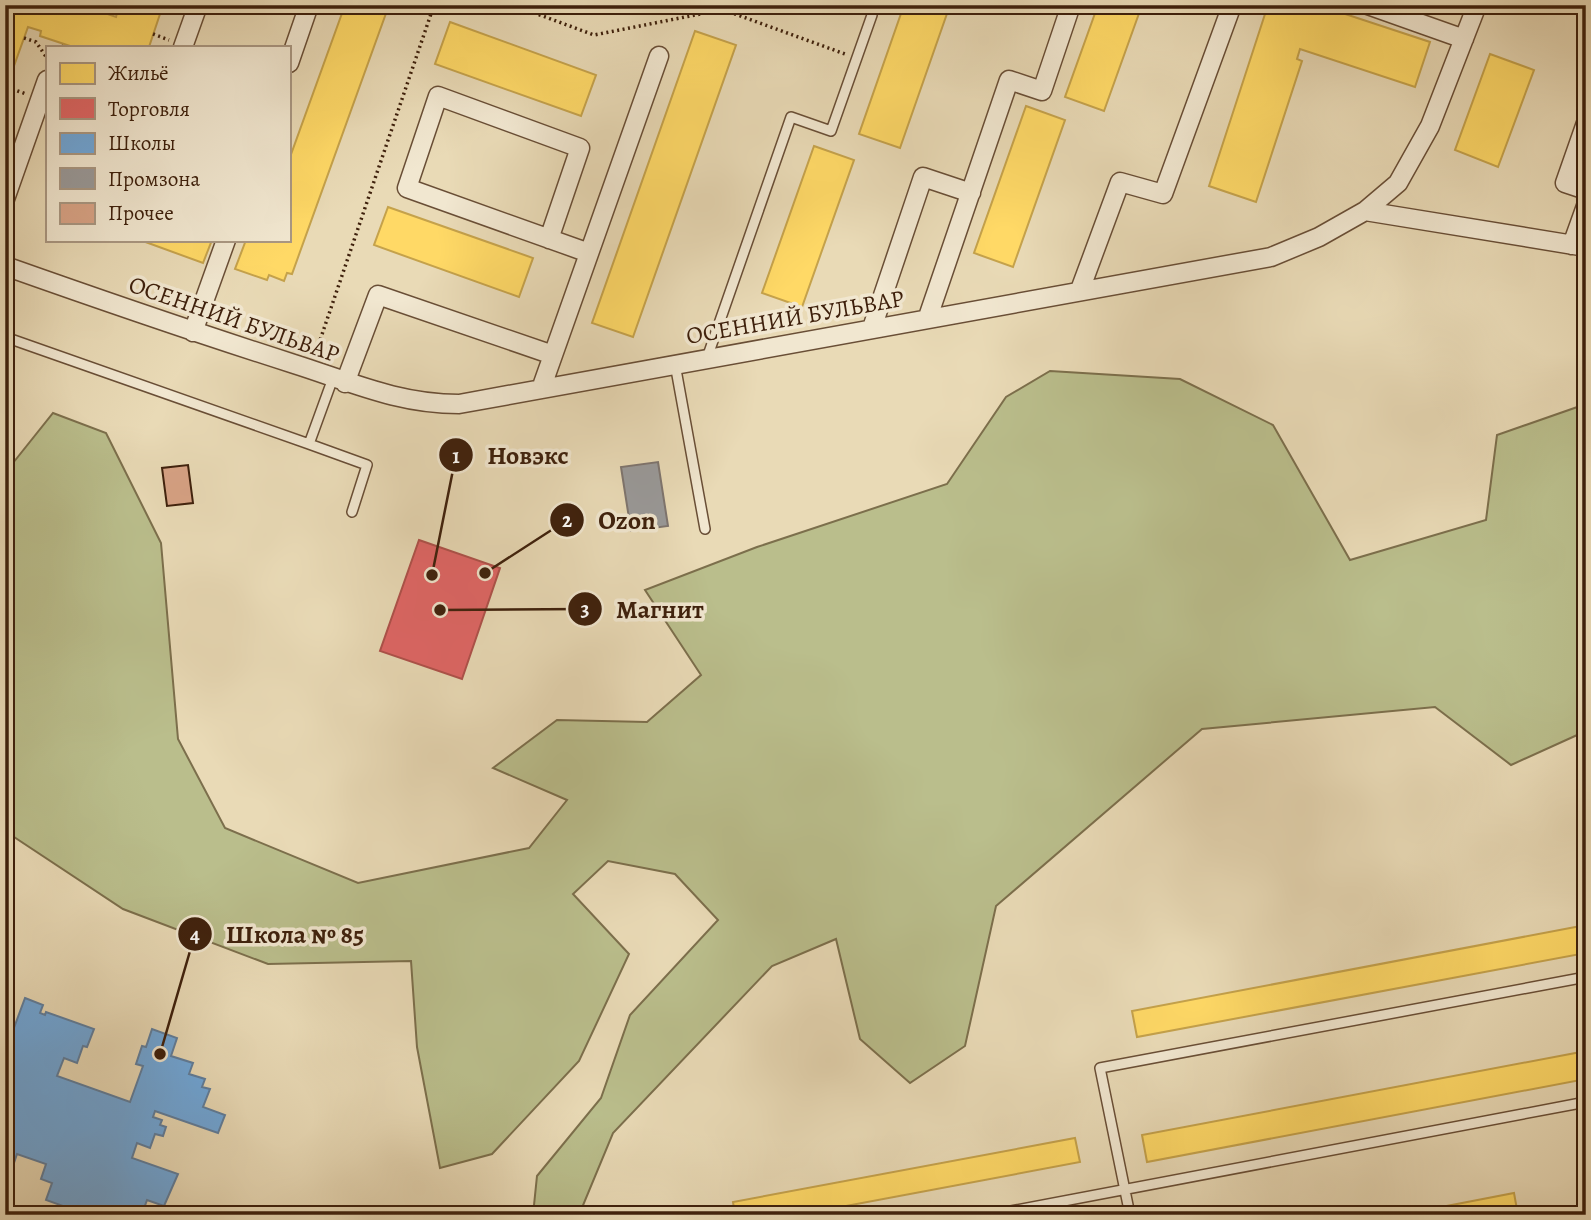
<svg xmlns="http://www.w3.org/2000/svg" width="1591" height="1220" font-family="Alegreya,serif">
<rect width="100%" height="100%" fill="#e9dab6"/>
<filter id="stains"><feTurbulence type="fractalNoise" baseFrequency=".00286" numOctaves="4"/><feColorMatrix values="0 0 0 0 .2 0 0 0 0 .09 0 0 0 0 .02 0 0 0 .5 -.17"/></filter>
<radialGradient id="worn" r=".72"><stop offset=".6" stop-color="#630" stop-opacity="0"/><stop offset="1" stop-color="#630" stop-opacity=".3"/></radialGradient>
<!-- green -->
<path fill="#babe8c" stroke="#7c6f4c" stroke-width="2" d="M1050,371L1180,379L1273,425L1350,560L1486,520L1497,435L1586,404V731L1511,765L1435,707L1202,729L996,906L965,1046L910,1083L860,1039L836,939L772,966L613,1133L579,1215H533L537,1176L601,1098L630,1015L718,920L675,874L608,861L573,894L629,954L579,1061L492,1154L440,1168L417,1047L411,961L268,964L123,909L5,831V473L53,413L106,433L161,543L178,739L225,828L358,883L529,848L567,800L493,768L557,720L647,722L701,675L645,590L757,547L947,484L1006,397Z"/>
<!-- homes -->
<path fill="#ffd966" stroke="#c5a24b" stroke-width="2" d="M5,5H82L116,17L119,5H163L149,47H73L40,36L41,31L28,27L5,91Z
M345,5H389L292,274L287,273L284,281L269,275L267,280L235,269L246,240H289V160Z
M904,5H950L900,148L859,134Z
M1098,5H1142L1104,111L1065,97Z
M1282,5H1318L1430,42L1415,87L1300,49L1297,59L1302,61L1256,202L1209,186L1266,11H1280Z
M450,22L596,75L581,116L435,64Z
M695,31L736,45L633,337L592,323Z
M1490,54L1534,70L1498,167L1455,150Z
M1026,106L1065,120L1013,267L974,253Z
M814,146L854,160L802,307L762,293Z
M388,207L533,258L519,297L374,245Z
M140,240H212L203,263Z
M1586,925V953L1137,1037L1132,1011Z
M1586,1051V1079L1147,1162L1142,1135Z
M1075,1138L1080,1162L798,1215H735L733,1202Z
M1514,1193L1518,1215H1400Z"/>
<!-- shops -->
<path fill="#e06666" stroke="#af514b" stroke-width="2" d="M419,540L500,568L462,679L380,651Z"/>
<!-- schools -->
<path fill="#6fa8dc" stroke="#607f9e" stroke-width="2" d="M25,998L43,1005L40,1013L45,1015L46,1012L94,1029L87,1047L83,1046L77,1063L64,1058L57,1076L130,1102L143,1066L136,1064L142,1046L146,1047L152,1029L177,1038L171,1056L193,1063L189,1074L205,1079L202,1087L210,1089L203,1107L225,1115L218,1133L155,1111L153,1117L162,1120L160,1125L166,1127L163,1136L155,1134L150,1148L137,1143L132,1158L178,1174L164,1206L147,1200L142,1214L132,1211L131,1215H88L46,1200L52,1183L41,1179L46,1164L17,1154L12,1169L5,1166V1052Z"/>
<!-- industry -->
<path fill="#999" stroke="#7e756f" stroke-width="2" d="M658,462L668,526L631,531L621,467Z"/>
<!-- building -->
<path fill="#d8a386" stroke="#3e200c" stroke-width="2" d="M188,465L193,503L167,506L162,468Z"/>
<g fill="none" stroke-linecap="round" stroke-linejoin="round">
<!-- lane casing -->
<g stroke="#694e36" stroke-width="12">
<path id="lane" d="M5,337L309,444L333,378
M707,358L791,117L831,131L872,15
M675,364L705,529
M309,444L367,465L352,512
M990,1215L1586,1102
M1130,1215L1100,1068L1586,977"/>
</g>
<!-- street casing -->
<g stroke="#694e36" stroke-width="21">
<path id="street" d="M1368,5L1464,39
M183,47L198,5
M289,63L309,5
M1586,123L1565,183L1586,190
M5,199L47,80
M1365,211L1586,247
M549,239L580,148L438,96L407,188L589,253
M1572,245L1586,206
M5,266C101,300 197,333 294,364C351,382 398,404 459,404L1271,257L1319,237L1365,211L1398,183L1430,126L1477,5
M1080,290L1120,182L1163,194L1232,5
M928,317L1009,80L1042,91L1071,5
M872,328L923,177L971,193
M193,332L226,240
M345,383L378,295L553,355
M541,389L659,56"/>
</g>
<!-- path -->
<path stroke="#3e200c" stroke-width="3.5" stroke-dasharray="2 3.5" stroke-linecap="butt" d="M513,5L594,35L746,5
M1033,5L1052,12
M724,10L845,54
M153,34L169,40
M24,38L36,42L47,58
M63,47L64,44
M7,87L26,94
M315,355L434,5"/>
<!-- lane -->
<use href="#lane" stroke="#f1e7d0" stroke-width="9"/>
<!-- street -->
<use href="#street" stroke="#f1e7d0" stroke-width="18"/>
</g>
<g text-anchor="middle" stroke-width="7" stroke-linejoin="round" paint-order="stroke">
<!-- street labels -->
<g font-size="24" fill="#3e200c" stroke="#f1e7d0">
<text transform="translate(795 317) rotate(-10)" y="8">ОСЕННИЙ БУЛЬВАР</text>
<text transform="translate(234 319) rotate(19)" y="8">ОСЕННИЙ БУЛЬВАР</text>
</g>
</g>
<!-- callouts -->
<path fill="none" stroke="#3e200c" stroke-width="2.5" d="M432 575L456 455M485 573L567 520M440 610L585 609M160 1054L195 934"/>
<g fill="#3e200c" stroke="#f1e7d0" stroke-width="2.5">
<circle cx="432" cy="575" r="7"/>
<circle cx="485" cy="573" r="7"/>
<circle cx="440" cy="610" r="7"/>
<circle cx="160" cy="1054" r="7"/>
<circle cx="456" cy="455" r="18"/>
<circle cx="567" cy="520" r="18"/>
<circle cx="585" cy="609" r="18"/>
<circle cx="195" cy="934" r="18"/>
</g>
<g font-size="21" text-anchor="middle" font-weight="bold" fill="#fff">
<text x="456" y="463">1</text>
<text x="567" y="527">2</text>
<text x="585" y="616">3</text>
<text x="195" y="942">4</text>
</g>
<g font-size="26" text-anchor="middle" font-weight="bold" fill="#3e200c" stroke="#f1e7d0" stroke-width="7" stroke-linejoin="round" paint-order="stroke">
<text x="528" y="464">Новэкс</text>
<text x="627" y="529">Ozon</text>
<text x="660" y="618">Магнит</text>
<text x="295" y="943">Школа № 85</text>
</g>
<!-- margin -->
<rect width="1591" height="1220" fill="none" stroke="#e9dab6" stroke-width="28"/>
<rect x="7" y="7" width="1577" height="1206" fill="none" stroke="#3e200c" stroke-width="3.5"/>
<rect x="14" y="14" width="1563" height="1192" fill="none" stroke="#3e200c" stroke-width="2"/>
<!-- legend -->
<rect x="46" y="46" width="245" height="196" fill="#f1e7d0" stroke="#a99782" stroke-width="2"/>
<rect x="60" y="63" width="35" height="21" fill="#ffd966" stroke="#a99782" stroke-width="2"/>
<text x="108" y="80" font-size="21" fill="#3e200c">Жильё</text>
<rect x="60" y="98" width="35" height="21" fill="#e06666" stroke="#a99782" stroke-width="2"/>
<text x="108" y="116" font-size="21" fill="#3e200c">Торговля</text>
<rect x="60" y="133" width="35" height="21" fill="#6fa8dc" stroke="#a99782" stroke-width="2"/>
<text x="108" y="150" font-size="21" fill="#3e200c">Школы</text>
<rect x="60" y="168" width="35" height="21" fill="#999999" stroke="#a99782" stroke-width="2"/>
<text x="108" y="186" font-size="21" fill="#3e200c">Промзона</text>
<rect x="60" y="203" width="35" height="21" fill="#d8a386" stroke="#a99782" stroke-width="2"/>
<text x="108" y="220" font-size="21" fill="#3e200c">Прочее</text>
<rect width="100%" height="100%" filter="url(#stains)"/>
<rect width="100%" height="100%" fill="url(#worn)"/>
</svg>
